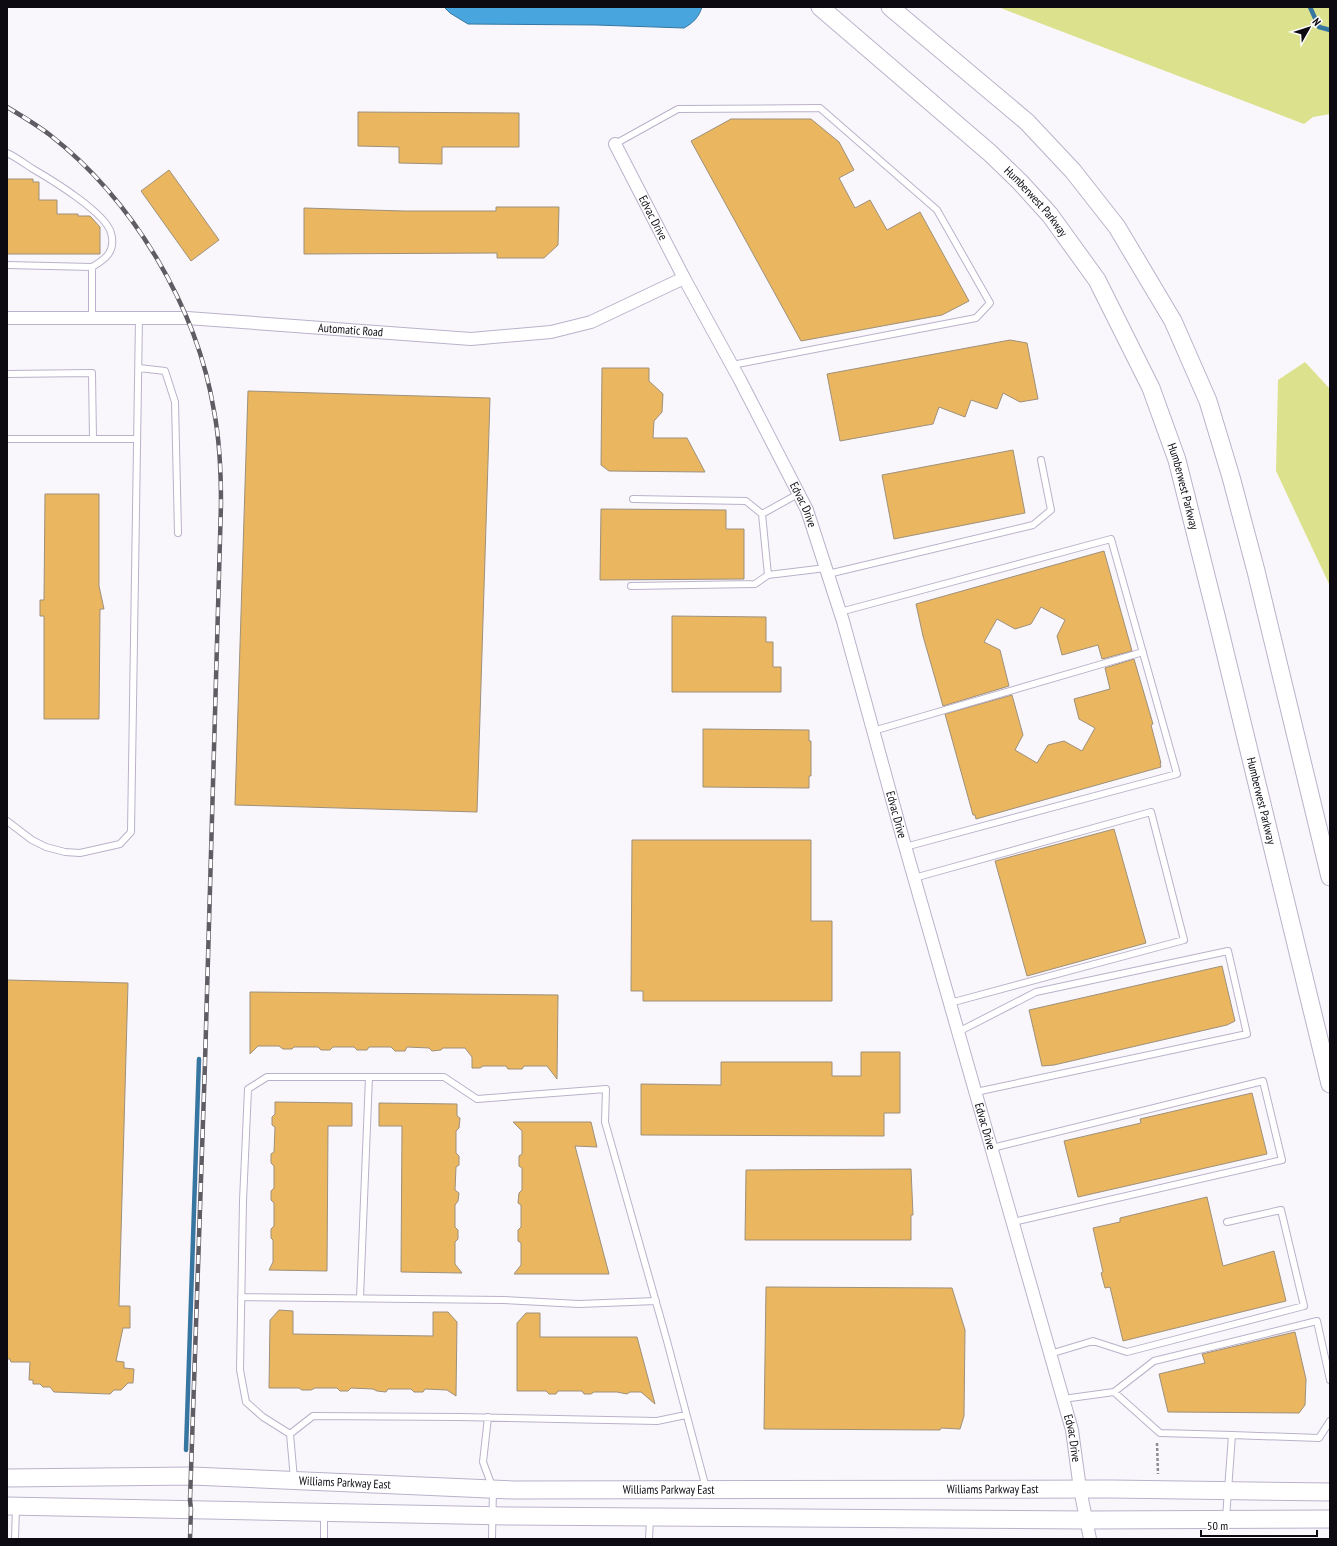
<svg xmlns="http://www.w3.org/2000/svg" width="1337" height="1546" font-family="'PT Sans Narrow',sans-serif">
<rect width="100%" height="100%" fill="#f9f7fc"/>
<!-- green -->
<path fill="#dce18e" d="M998,7H1330V114L1313,117L1304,124Z
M1305,362L1330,389V586L1276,471L1278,380Z"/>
<!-- water -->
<path fill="#49a5dd" stroke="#3776a0" d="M444,7H702C699,17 693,23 684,28L596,25L468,24L450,13Z"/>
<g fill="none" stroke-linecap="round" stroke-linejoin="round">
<!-- stream -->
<path stroke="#3776a0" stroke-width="4.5" d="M1310,7L1319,27L1330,30
M186,1450L199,1059"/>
</g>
<!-- building -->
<path fill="#eab660" stroke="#9e907b" d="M358,112L519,113V147H442V164L399,163V147L358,146Z
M731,119H811L839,142L854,170L839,178L855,208L870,200L887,230L920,212L969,301L942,315L801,341L691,141Z
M169,170L219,240L191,261L141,191Z
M7,179H33V182H39V200H57V214H78V216H90L100,227V254H7Z
M496,207H559L558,245L544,258H497V253L304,254V208L404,211H496Z
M1010,340L1027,343L1038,399L1020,402L1003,393L997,409L971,400L965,417L939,407L933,424L840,441L827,374Z
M602,368H649V381L663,394L662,412L654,421L653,438H687L705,472L609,471L601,465Z
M248,391L490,398L477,812L235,805Z
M1013,450L1025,513L894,539L882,475Z
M45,494H99V586L104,609H100L99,719H44V616H40V600H44Z
M601,509L726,510V529H744V579L600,580Z
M1104,551L1132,651L1102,659L1098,645L1062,655L1057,636L1065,620L1041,607L1031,624L1015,629L997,619L984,642L1000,650L1009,686L943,706L923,636L916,604Z
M672,616L766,617V642H773V667H781V692H672Z
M1134,659L1153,724L1151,725L1161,763H1160L1161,767L976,819L975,815H973L945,714L1012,695L1023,735L1015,750L1037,763L1048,745L1064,741L1082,751L1095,728L1079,719L1074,699L1110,689L1105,668Z
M703,729L809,730V741H811V776H809V788L703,787Z
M1114,829L1146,943L1027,976L995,861Z
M632,840H811V921H832V1001H643V991H631Z
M1222,966L1235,1021L1227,1025L1054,1065L1042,1066L1029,1010Z
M7,980L128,983L119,1306H130V1328H123L116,1361L124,1362V1368L134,1369L133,1383H128L121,1390H114L110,1394L54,1392L50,1387H43L40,1384H33V1380H29L30,1362H11L10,1359H7Z
M250,992L558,995L557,1079L547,1066H524L522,1069H508L506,1066H483L480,1068H472V1057L465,1048H443L441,1050L432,1051L429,1048L407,1047L405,1051H395L391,1047H369L367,1050H357L354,1047H333L330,1050H321L318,1047H294L292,1049H283L279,1046H258L250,1054Z
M861,1052H900V1113H884V1136L641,1135V1084L721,1085V1062H832V1076H861Z
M1252,1093L1267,1154L1078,1197L1064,1141L1141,1123L1140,1119Z
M275,1102L352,1103V1126H328L327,1271L269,1270L273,1262V1240L271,1238V1229L274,1226V1203L271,1200V1191L274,1188V1166L271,1163V1154L274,1152L275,1127L272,1125V1117L275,1114Z
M379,1103L457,1104V1116L460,1118L459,1128L456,1131V1153L459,1156V1165L456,1167L455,1190L459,1193L458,1201L455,1205V1227L458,1230V1239L455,1242V1264L462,1273L401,1272L402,1126H379Z
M513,1122H591L597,1147L575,1146L609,1274H514L521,1265V1243L518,1241V1230L521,1227V1205L518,1203L519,1193L522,1190V1168L519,1166V1156L522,1154V1131Z
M911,1169L913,1215H911V1240H745L746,1170Z
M1207,1197L1223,1266L1274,1251L1286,1301L1123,1341L1110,1287L1105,1288L1101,1273L1103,1272L1093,1228L1120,1222V1218Z
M766,1287L952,1288L965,1330L964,1416L960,1429L941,1428L940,1430L764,1429Z
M279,1310L293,1311V1334L433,1336V1312H448L457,1322L456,1396L447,1390L425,1389L423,1392H414L411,1389H388L386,1392L377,1391L373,1389L351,1388L348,1391H340L337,1388H315L311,1390H302L299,1388H269L270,1320Z
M526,1313H540V1337H637L655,1404L641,1392H630L627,1394L617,1392H594L591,1394H584L582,1391H558L556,1394H549L546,1391H517V1323Z
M1295,1332L1306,1379L1305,1405L1299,1413L1168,1412L1159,1374L1205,1363L1202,1354Z"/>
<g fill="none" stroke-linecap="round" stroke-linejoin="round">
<!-- lane casing -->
<g stroke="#bab2ca" stroke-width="8">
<path id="lane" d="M615,144L678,109L820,108L937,210L990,303L976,318L732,365
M7,153C16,157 25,164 33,169C52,180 106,213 111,233C116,251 106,259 92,267L7,265
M92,318V267
M139,368L165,371L175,402L178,533
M7,374L92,373L93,439
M7,439H137
M798,494L762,514L768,575L826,568
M633,499L746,501L762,514
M828,574L1033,525L1051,510L1041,460
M631,586L755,584L768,575
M840,612L1111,539L1177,774L905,847
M873,731L1143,652
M7,821L32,840L46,847L65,852L80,853L120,844L131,832L139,318
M914,878L1151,812L1184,940L950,1003
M958,1032L1036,992L1228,951L1247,1034L976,1092
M992,1148L1263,1081L1282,1160L1013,1222
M241,1297L503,1300L579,1304L656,1301
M360,1298L369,1077
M1050,1354L1093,1341L1127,1352L1304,1306L1281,1210L1227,1222
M1114,1392L1160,1433L1232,1435
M1063,1399L1114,1392L1154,1361L1317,1321L1330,1380
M488,1417L483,1462L493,1489L492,1539
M290,1434L313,1416L458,1417L657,1421L686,1415
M294,1479L290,1434L263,1417L246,1402L240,1370L243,1201L248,1089L267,1077H444L477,1099L606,1089L605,1122L667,1341L706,1488
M324,1514V1539
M1226,1518L1232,1435L1319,1438L1330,1421
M15,1539L16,1507
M649,1539L650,1519"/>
</g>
<!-- street casing -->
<g stroke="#bab2ca" stroke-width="14">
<g id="street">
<path id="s1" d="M615,144L684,278L740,380L807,510L843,621L901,832L1072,1430L1080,1489L1090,1539"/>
<path id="s2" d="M7,318H187L471,339L551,332L591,322L684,278"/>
</g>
</g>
<!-- secondary casing -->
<g stroke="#bab2ca" stroke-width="19">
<g id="secondary">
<path id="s3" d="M820,7L990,153L1020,182L1050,215L1097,280L1151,388L1177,460L1217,619L1330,1084"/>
<path d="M890,7L1027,122L1073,171L1117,227L1173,321L1208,401L1231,477L1256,571L1330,877"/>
<path id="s4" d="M7,1478L192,1476L513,1490L1111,1489L1330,1492"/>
<path d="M7,1506L508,1516L1086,1520L1330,1519"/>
</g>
</g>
<!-- path -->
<path stroke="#8f8c92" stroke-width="2.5" stroke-dasharray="3 2" stroke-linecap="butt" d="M1157,1443L1158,1474"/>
<!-- lane -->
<use href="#lane" stroke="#fff" stroke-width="6"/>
<!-- street -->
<use href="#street" stroke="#fff" stroke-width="12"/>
<!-- secondary -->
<use href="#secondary" stroke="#fff" stroke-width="17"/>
<!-- rail casing -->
<g stroke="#5f5c63" stroke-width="4.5">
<path id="rail" d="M7,107C22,116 37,125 50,135C133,200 197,307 214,411C220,442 221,473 221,504L205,1063L190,1500L191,1509L190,1539"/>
</g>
<!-- rail -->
<use href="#rail" stroke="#fff" stroke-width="3" stroke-dasharray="9" stroke-linecap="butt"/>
</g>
<g text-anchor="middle" stroke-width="3" stroke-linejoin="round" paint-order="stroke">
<!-- street labels -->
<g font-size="12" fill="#0d0a12" stroke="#fff">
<text dy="4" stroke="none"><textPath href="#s3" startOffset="291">Humberwest Parkway</textPath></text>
<text dy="4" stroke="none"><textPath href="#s1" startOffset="83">Edvac Drive</textPath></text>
<text dy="4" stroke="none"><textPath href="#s2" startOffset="344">Automatic Road</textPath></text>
<text dy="4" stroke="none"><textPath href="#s3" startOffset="615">Humberwest Parkway</textPath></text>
<text dy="4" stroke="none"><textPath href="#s1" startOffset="407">Edvac Drive</textPath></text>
<text dy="4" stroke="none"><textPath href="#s3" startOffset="939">Humberwest Parkway</textPath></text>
<text dy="4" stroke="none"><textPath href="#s1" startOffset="731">Edvac Drive</textPath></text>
<text dy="4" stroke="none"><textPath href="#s1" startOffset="1055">Edvac Drive</textPath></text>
<text dy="4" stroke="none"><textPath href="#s1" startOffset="1379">Edvac Drive</textPath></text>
<text dy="4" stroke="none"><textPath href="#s4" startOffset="338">Williams Parkway East</textPath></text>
<text dy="4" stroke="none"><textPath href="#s4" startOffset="662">Williams Parkway East</textPath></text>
<text dy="4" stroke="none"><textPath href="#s4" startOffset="986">Williams Parkway East</textPath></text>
</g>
</g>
<!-- border -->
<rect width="1337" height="1546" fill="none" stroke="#0d0a12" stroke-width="16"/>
<!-- north arrow -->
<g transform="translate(1309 28) rotate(51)" stroke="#ffffff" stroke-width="3" paint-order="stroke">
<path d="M0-3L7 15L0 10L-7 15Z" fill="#0d0a12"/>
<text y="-6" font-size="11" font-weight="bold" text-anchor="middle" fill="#0d0a12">N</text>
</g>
<!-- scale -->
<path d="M1201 1530v6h116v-6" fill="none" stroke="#0d0a12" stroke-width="2"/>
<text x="1207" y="1530" font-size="12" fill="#0d0a12" stroke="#ffffff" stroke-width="3" paint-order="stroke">50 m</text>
</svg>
